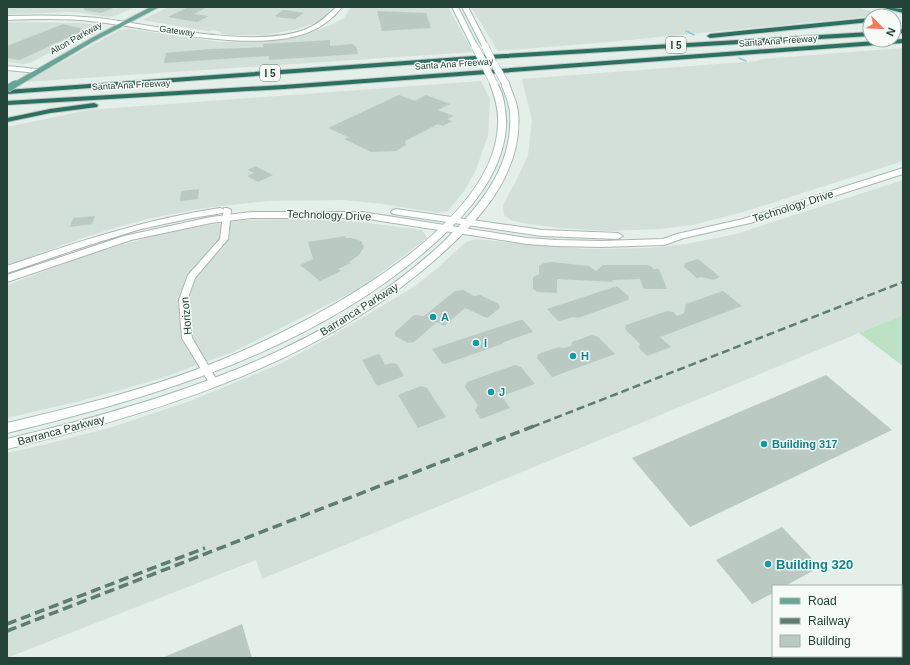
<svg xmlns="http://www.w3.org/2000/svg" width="910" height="665" font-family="Arial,sans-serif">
<rect width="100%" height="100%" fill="#e5efea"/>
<!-- built -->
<path fill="#d3dfd9" d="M7,7H135L117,15L109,17L75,12L7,14Z
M168,7H332L327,14L317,22L298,29L265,35H230L221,34V32L214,30L208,31L142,20Z
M351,7H448L473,52L25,82L120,30L129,29L221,42H259L297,37L331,25L344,18Z
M471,7H857L883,15L609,42L498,51Z
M7,22L79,23L95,25L96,28L32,62L24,64L7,62Z
M903,48V161L743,212L693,225L659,229L609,231L559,228L522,223L511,220L504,215L503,205L519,175L528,155L532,120L522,79L757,61L762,59Z
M481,81L490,99L488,136L475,172L464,191L448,211L437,213L383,204L343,200L268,201L205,208L152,218L114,228L68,243L7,266V127L88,110Z
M903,180V315L262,579L256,560L7,658V453L47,444L112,427L190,401L280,364L332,336L415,286L434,271L466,242L476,239L534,245L588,249L650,248L686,244L736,234Z
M320,219L360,222L422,230L427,238L359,289L233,352L156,380L80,401L7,418V285L93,253L157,235L194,227L244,220Z"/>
<!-- green -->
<path fill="#bde1c5" d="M903,315V366L859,333Z"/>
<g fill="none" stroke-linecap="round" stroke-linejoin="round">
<!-- stream -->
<path stroke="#8bcdd6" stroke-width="1.5" d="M686,31L694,35
M739,58L746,61"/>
</g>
<!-- building -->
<path fill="#bacac3" d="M84,7H116L101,13L84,10Z
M188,7H207L194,14L209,16L197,22L168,17Z
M283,10H286L304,13L295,19L275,17L277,16H275Z
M377,11L426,13L431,28L382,31Z
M63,24L84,29L82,30H84L20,60L7,58V46Z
M330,40V46L354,44V46H356L358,54L269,60V56L164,63L166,53L210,49L246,48L263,47V44Z
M399,95L415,101L426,95L450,104L438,110L454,116L447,119L452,121L443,126L438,124L405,141L406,145L396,151L371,152L344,139L348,137L328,128Z
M255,166L273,175L258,182L247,176L254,173L248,170Z
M199,189L198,199L180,201L181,191Z
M95,216L92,224L70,227L73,218Z
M346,236V238H352L361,241L364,247L359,255L349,262L351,263L338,269L341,271L320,281L300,265L313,259L308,242Z
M698,259L720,277L713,280L701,277L697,278L684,267L685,263Z
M553,262L589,266L596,271L603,265H647L652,267L653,269H659L667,289H646L643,288L640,279L612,280L614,282L557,279V293L537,292L533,289V277L539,274V266L544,263Z
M617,286L629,297L628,300L578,318L573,317L560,321L557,320L547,309Z
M463,290L474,296L480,295L499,304L500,308L487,318L465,308L444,326L437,322L414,342L408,343L395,336V332L414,315L424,316L455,291Z
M723,291L742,306L660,337L671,347L647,356L639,348L640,344L625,329L626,325L667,311L673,312L677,316L684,313L686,304Z
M520,320H523L533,332L504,342L502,344L445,364L442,363L432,349Z
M592,335L598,337L615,354L552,377L537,358L538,354L559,347L564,348L571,346L572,342Z
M378,354L380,355L385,365L391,363L397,364L404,376L377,386L362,360Z
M515,365L521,367L535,384L502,396L510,408L481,419L475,410L478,405L465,387L467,382Z
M826,375L892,430L690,527L632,458Z
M421,386L427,388L446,417L418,428L398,395Z
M782,527L820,567L785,586H773V593L752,604L716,560Z
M242,624L252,658H162Z"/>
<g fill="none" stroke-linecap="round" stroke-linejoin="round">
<!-- minor casing -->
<g stroke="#a7b8b1" stroke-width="2">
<path id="minor" d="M224,208H227L231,210L228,239L195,278L187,300L192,338L218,382L216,384H210L182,338L179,300L188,275L220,239Z"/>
</g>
<!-- tertiary casing -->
<g stroke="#a7b8b1" stroke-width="2">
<path id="tertiary" d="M336,7H342C333,18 322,27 309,32C254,54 157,29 98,22C68,18 37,19 7,20V16C38,15 68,15 98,18C155,25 251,49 304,30C317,25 326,17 336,7Z
M903,168V174L750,223L684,238L664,245L601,247L556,246L527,244L362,218H251L211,223L131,240L7,282V275L124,236L211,217L251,212H362L527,238L556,240L601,241L663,239L677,234L743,219Z
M220,208L223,209L225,211L223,213L192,218L141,229L89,245L7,273V266C77,242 146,219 220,208Z
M396,209L542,230L618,233L623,236L618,239L542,236L393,214L391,212L393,210Z"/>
</g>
<!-- secondary casing -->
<g stroke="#a2bbb2" stroke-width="2">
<path id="secondary" d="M452,7H458L478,47L477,48L472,47Z
M462,7H468L488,46L487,47L482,46Z
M7,66L37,69L41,71L37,73L7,70Z
M502,81H508L509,83C512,93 517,102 518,112C523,167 487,212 449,247C329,360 165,411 7,449V439C160,403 321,354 439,246C477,210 514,168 510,112C509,102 504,92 501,83Z
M491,82H494C504,86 507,118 506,128C502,174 470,211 437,241C318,349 159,396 7,433V423C74,407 141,391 206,366C294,332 494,233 498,125C499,110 495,97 490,84Z"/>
</g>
<!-- primary casing -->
<g stroke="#c1cac7" stroke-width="2">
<path id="primary" d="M151,7H159L94,41L18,86H15L11,84L90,39Z"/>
</g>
<!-- motorway casing -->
<g stroke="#c1cac7" stroke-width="2">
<path id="motorway" d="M883,7L903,9V13L884,8Z
M870,18V22L710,38L707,36L710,34Z
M903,29V33L894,34V30Z
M870,32V36L488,59L7,94V90L488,55Z
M903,39V43L284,89L7,105V101L284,85Z
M94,103L98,105L97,107L50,113L7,122V118L50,109Z"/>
</g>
<!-- minor -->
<use href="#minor" fill="#fff" fill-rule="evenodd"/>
<!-- tertiary -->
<use href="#tertiary" fill="#fff" fill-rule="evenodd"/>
<!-- secondary -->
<use href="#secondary" fill="#fff" fill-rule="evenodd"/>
<!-- primary -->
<use href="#primary" fill="#67a694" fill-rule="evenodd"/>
<!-- motorway -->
<use href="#motorway" fill="#2c705f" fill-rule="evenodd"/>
<!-- rail-far1 -->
<path stroke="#5d7d73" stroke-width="2.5" stroke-dasharray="8 4" stroke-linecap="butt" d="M532,427L903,282"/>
<!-- rail -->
<path stroke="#5d7d73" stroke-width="3.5" stroke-dasharray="10 5" stroke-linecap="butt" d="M7,624L205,548
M7,631L534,426"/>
<!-- secondary-bridge casing -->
<g stroke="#a2bbb2" stroke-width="8" stroke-linecap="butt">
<path id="secondary-bridge" d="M485,46L493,63
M475,47L484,63
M495,65L505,83
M485,66L494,84"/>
</g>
<!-- primary-bridge casing -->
<g stroke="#c1cac7" stroke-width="8" stroke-linecap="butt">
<path id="primary-bridge" d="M7,89L15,84"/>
</g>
<!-- secondary-bridge -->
<use href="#secondary-bridge" stroke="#fff" stroke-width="7"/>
<!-- primary-bridge -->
<use href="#primary-bridge" stroke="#67a694" stroke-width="7"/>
</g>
<!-- markers -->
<g fill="#0f9aa8" stroke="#f6fbf8" stroke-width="1.5">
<circle cx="433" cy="317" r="4"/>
<circle cx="476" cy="343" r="4"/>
<circle cx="573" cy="356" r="4"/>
<circle cx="491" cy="392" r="4"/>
<circle cx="764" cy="444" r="4"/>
<circle cx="768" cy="564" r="4"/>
</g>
<g text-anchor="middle" stroke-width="3" stroke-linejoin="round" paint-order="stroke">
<!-- far-street labels -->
<g font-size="9" fill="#234238" stroke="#f6fbf8">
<text transform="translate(177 31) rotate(8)" y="3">Gateway</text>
<text transform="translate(76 38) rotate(-29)" y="3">Alton Parkway</text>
<text transform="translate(778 41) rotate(-4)" y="3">Santa Ana Freeway</text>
<text transform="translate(454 64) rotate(-4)" y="3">Santa Ana Freeway</text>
<text transform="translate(131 85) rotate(-3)" y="3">Santa Ana Freeway</text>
</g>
<!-- shield labels -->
<g fill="#f6fbf8" stroke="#627a72" stroke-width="1">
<rect x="666" y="37" width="20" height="16" rx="3"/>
<rect x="260" y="65" width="20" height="16" rx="3"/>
</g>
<g font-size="10" font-weight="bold" fill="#234238">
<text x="676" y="49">I 5</text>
<text x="270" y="77">I 5</text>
</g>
<!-- street labels -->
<g font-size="11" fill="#234238" stroke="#f6fbf8">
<text transform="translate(793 206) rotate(-18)" y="4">Technology Drive</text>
<text transform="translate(329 215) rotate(2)" y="4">Technology Drive</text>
<text transform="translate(359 309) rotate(-32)" y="4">Barranca Parkway</text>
<text transform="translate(186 316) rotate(-95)" y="4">Horizon</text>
<text transform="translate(61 430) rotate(-15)" y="4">Barranca Parkway</text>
</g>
<!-- culture labels -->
<g font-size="11" font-weight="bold" fill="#0d838f" stroke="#f6fbf8" text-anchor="start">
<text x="441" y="321">A</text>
<text x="484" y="347">I</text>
<text x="581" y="360">H</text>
<text x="499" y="396">J</text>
<text x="772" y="448">Building 317</text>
</g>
<!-- near-culture labels -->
<g font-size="13" font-weight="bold" fill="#0d838f" stroke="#f6fbf8" text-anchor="start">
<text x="776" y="569">Building 320</text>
</g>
</g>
<!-- border -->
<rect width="910" height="665" fill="none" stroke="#234238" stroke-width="16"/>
<!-- legend -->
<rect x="772" y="585" width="130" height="72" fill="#f6fbf8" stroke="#a2b1ab"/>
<rect x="780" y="598" width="20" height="6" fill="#67a694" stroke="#a2b1ab"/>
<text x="808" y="605" font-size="12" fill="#234238">Road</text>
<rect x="780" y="618" width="20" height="6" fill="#5d7d73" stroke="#a2b1ab"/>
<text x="808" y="625" font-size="12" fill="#234238">Railway</text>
<rect x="780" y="635" width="20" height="12" fill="#bacac3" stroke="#a2b1ab"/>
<text x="808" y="645" font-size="12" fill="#234238">Building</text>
<!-- north arrow -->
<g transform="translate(882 28) rotate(114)"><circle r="19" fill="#f6fbf8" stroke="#a2b1ab"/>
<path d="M0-3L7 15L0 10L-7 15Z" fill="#f97a59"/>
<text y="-6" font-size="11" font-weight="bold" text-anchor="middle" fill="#234238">N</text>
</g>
</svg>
